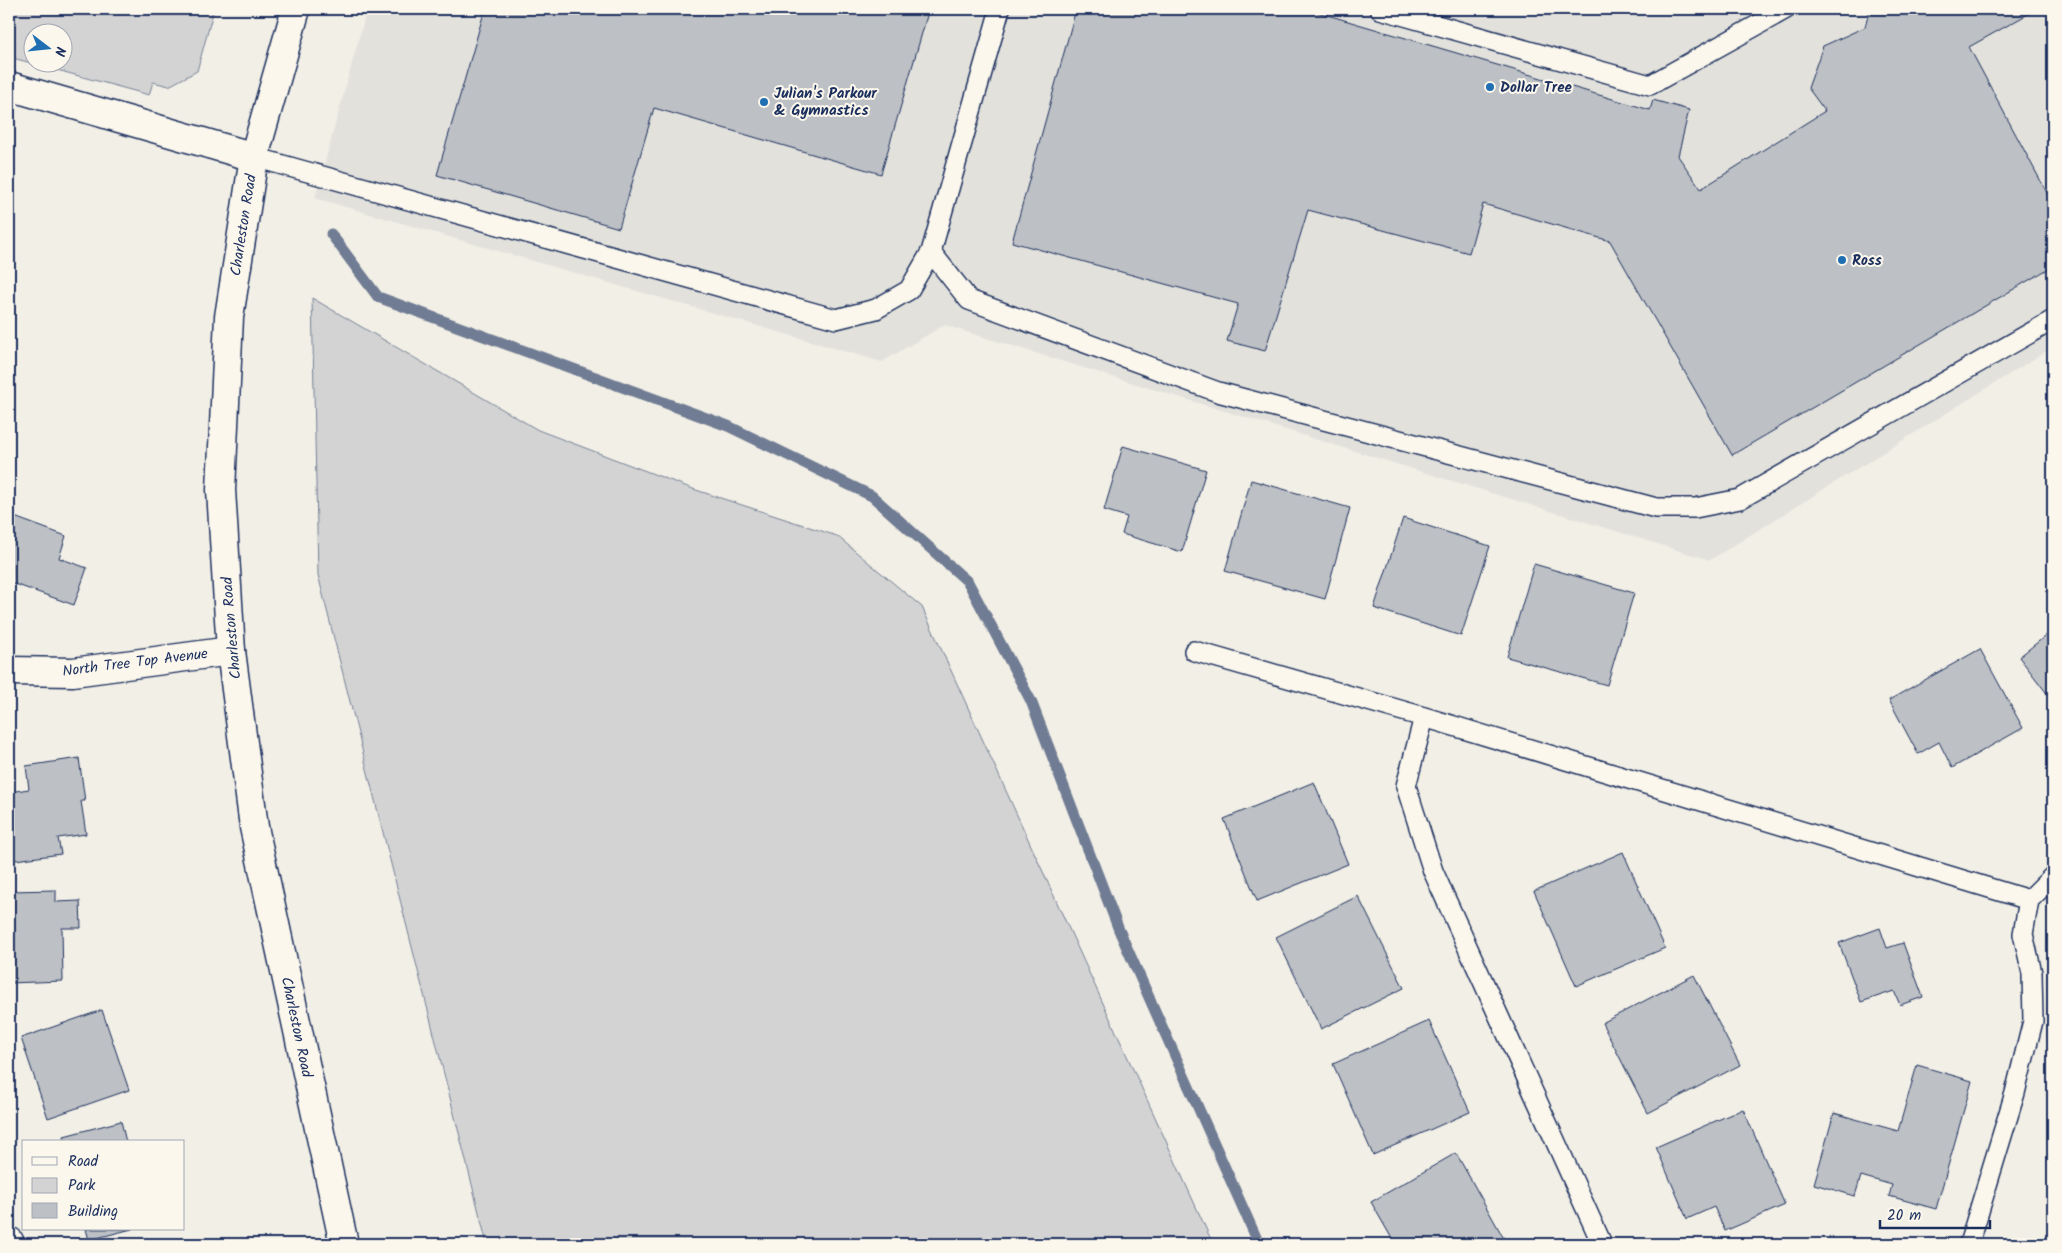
<svg xmlns="http://www.w3.org/2000/svg" width="2062" height="1253" font-family="Kalam,sans-serif">
<rect width="100%" height="100%" fill="#f2efe6"/>
<filter id="ink" filterUnits="userSpaceOnUse"><feTurbulence type="fractalNoise" baseFrequency=".02" numOctaves="2"/><feDisplacementMap in="SourceGraphic" scale="10" xChannelSelector="R" yChannelSelector="G"/><feConvolveMatrix kernelMatrix="1 2 1 2 8 2 1 2 1" color-interpolation-filters="sRGB"/></filter>
<g filter="url(#ink)">
<!-- built -->
<path fill="#e2e1dc" d="M367,9H2053V347L1710,560L944,325L882,362L315,198Z"/>
<!-- green -->
<path fill="#d2d3d2" stroke="#768198" fill-rule="evenodd" d="M9,9H214L197,71L169,86L153,82L149,95L9,57ZM32,32H62V62H32Z
M312,298L538,430L693,489L837,536L922,607L1213,1244H487L318,575Z"/>
<g fill="none" stroke-linecap="round" stroke-linejoin="round">
<!-- stream -->
<path stroke="#707b93" stroke-width="11" d="M331,234L378,297L728,426L872,496L968,582L1031,701L1119,930L1259,1244"/>
</g>
<!-- building -->
<path fill="#bdc0c4" stroke="#1b2f5e" d="M485,9H929L881,174L654,108L619,228L437,175Z
M1076,9H1307L1650,110L1653,100L1689,110L1678,156L1701,189L1825,111L1808,88L1823,46L1865,27L1870,9H2037L1969,47L2053,204V266L1732,455L1610,241L1483,204L1469,253L1308,210L1265,351L1227,341L1238,304L1012,242Z
M1123,446L1206,470L1182,552L1122,534L1127,517L1104,510Z
M1251,480L1350,508L1325,599L1225,571Z
M9,515L66,536L59,558L87,568L74,605L9,582Z
M1403,518L1490,546L1461,636L1374,608Z
M1534,564L1634,593L1607,685L1507,657Z
M2053,630V699L2052,700L2019,657Z
M1980,649L2023,728L1952,768L1939,742L1918,754L1889,700Z
M79,758L85,801H81L86,834L58,838L61,854L15,860L9,814V792L29,789L26,766Z
M1314,782L1348,864L1257,901L1224,819Z
M1623,852L1665,948L1576,986L1534,891Z
M56,890V902L80,901L81,928H62L63,981L9,983V891Z
M1358,896L1404,988L1321,1029L1276,937Z
M1880,928L1887,948L1903,943L1923,997L1900,1005L1894,991L1861,1002L1839,943Z
M1694,975L1740,1065L1648,1113L1602,1023Z
M102,1010L129,1090L48,1118L21,1038Z
M1429,1021L1470,1112L1373,1155L1333,1064Z
M1917,1065L1972,1081L1936,1209L1889,1196L1892,1185L1861,1176L1855,1196L1814,1184L1834,1113L1898,1131Z
M1743,1109L1785,1205L1725,1231L1714,1207L1687,1219L1656,1147Z
M121,1121L126,1142H65L64,1136Z
M1456,1153L1507,1244H1395L1371,1202Z
M86,1229H132L89,1240Z"/>
<g fill="none" stroke-linecap="round" stroke-linejoin="round">
<!-- lane casing -->
<g stroke="#1b2f5e" stroke-width="22">
<path id="lane" d="M1380,9L1650,85L1786,9
M254,157L836,319L876,309L909,290L931,252L1000,9
M931,252L969,300L1218,392L1656,508H1695L1740,499L2053,320
M1194,651L1424,717L2029,900
M1424,717L1406,786L1433,871L1602,1244
M1969,1244L2015,1093L2033,1021L2032,973L2023,934L2029,900L2053,876"/>
</g>
<!-- street casing -->
<g stroke="#1b2f5e" stroke-width="31">
<path id="street" d="M9,86L254,157
M9,671L73,672L231,651
M9,1241L10,1244"/>
</g>
<!-- secondary casing -->
<g stroke="#1b2f5e" stroke-width="31">
<path id="secondary" d="M296,9L254,157L229,317L221,490L231,651L254,827L344,1244"/>
</g>
<!-- lane -->
<use href="#lane" stroke="#fbf7ec" stroke-width="19"/>
<!-- street -->
<use href="#street" stroke="#fbf7ec" stroke-width="28"/>
<!-- secondary -->
<use href="#secondary" stroke="#fbf7ec" stroke-width="28"/>
</g>
</g>
<!-- markers -->
<g fill="#1f6fb2" stroke="#fbf7ec" stroke-width="2">
<circle cx="1490" cy="87" r="5"/>
<circle cx="764" cy="102" r="5"/>
<circle cx="1842" cy="260" r="5"/>
</g>
<g text-anchor="middle" stroke-width="4" stroke-linejoin="round" paint-order="stroke">
<!-- poi labels -->
<g font-size="15" font-weight="bold" fill="#1b2f5e" stroke="#fbf7ec" text-anchor="start">
<text x="1500" y="92">Dollar Tree</text>
<text x="774" y="98">Julian's Parkour<tspan x="774" dy="17">&amp; Gymnastics</tspan></text>
<text x="1852" y="265">Ross</text>
</g>
<!-- street labels -->
<g font-size="15" fill="#1b2f5e" stroke="#fbf7ec">
<text transform="translate(243 225) rotate(-81)" y="5">Charleston Road</text>
<text transform="translate(231 628) rotate(-95)" y="5">Charleston Road</text>
<text transform="translate(135 662) rotate(-7)" y="5">North Tree Top Avenue</text>
<text transform="translate(297 1027) rotate(78)" y="5">Charleston Road</text>
</g>
</g>
<!-- margin -->
<rect width="2062" height="1253" fill="none" stroke="#fbf7ec" stroke-width="30"/>
<rect x="15" y="15" width="2032" height="1223" fill="none" stroke="#1b2f5e" stroke-width="2" filter="url(#ink)"/>
<!-- legend -->
<rect x="22" y="1140" width="162" height="90" fill="#fbf7ec" stroke="#a1a7b3"/>
<rect x="32" y="1157" width="25" height="8" fill="#fbf7ec" stroke="#a1a7b3"/>
<text x="68" y="1166" font-size="15" fill="#1b2f5e">Road</text>
<rect x="32" y="1178" width="25" height="15" fill="#d2d3d2" stroke="#a1a7b3"/>
<text x="68" y="1190" font-size="15" fill="#1b2f5e">Park</text>
<rect x="32" y="1203" width="25" height="15" fill="#bdc0c4" stroke="#a1a7b3"/>
<text x="68" y="1216" font-size="15" fill="#1b2f5e">Building</text>
<!-- north arrow -->
<g transform="translate(48 48) rotate(106)"><circle r="24" fill="#fbf7ec" stroke="#a1a7b3"/>
<path d="M0-4L9 19L0 12L-9 19Z" fill="#1f6fb2"/>
<text y="-8" font-size="14" font-weight="bold" text-anchor="middle" fill="#1b2f5e">N</text>
</g>
<!-- scale -->
<path d="M1880 1220v8h110v-8" fill="none" stroke="#1b2f5e" stroke-width="2.5"/>
<text x="1887" y="1220" font-size="15" fill="#1b2f5e" stroke="#fbf7ec" stroke-width="4" paint-order="stroke">20 m</text>
</svg>
